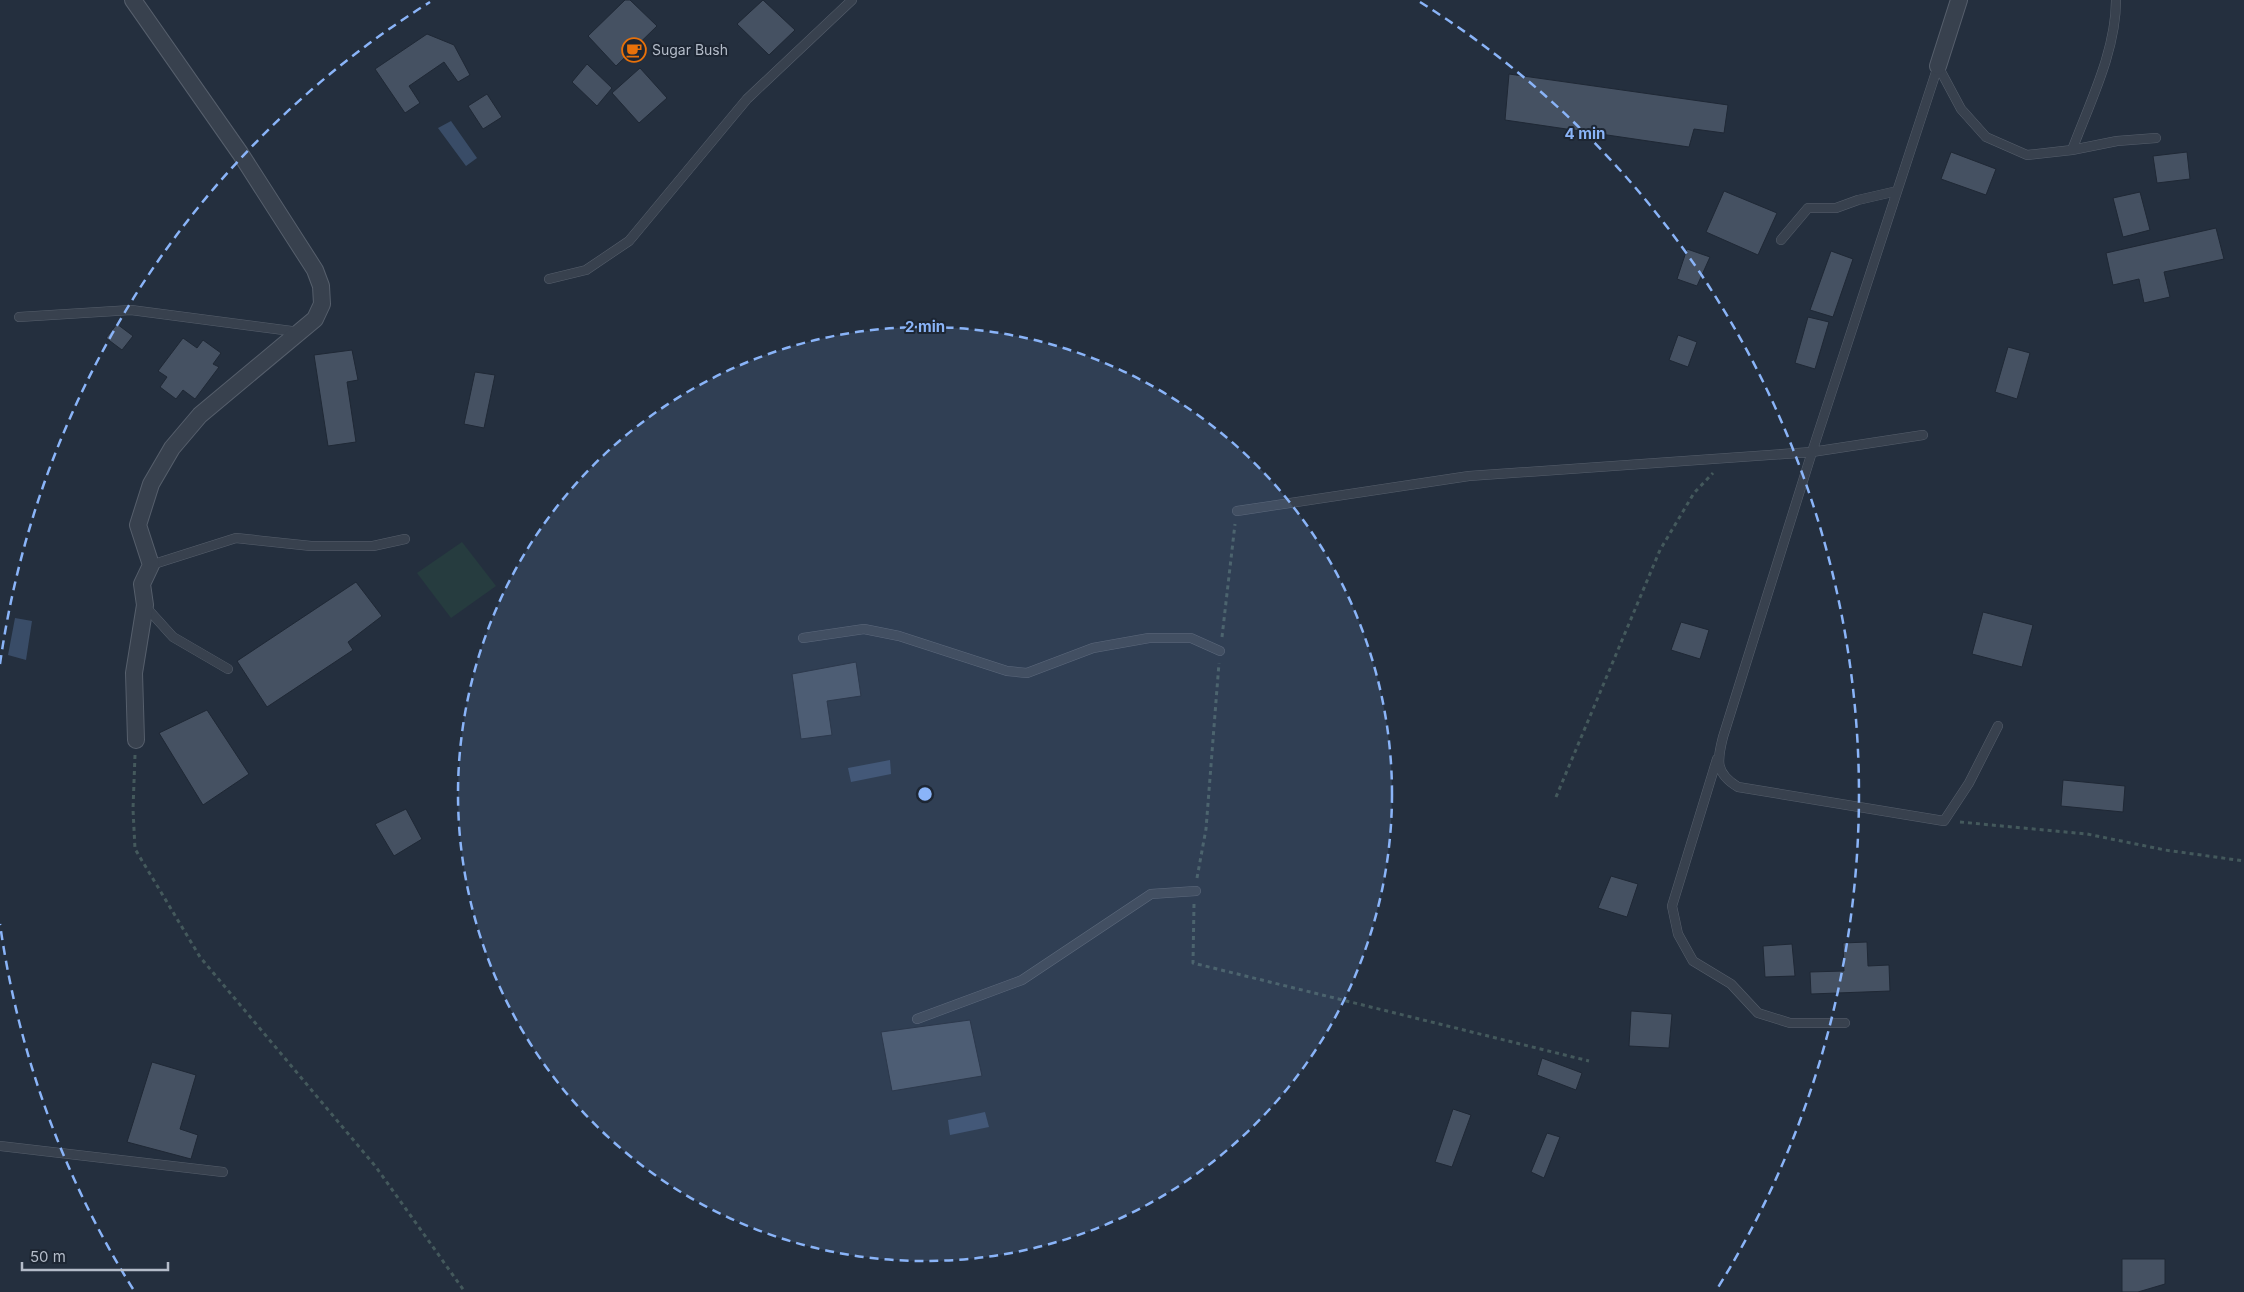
<svg xmlns="http://www.w3.org/2000/svg" width="2244" height="1292" font-family="Inter,sans-serif">
<rect width="100%" height="100%" fill="#242f3e"/>
<!-- garden -->
<path fill="#263c3f" d="M462,542L496,586L451,618L417,573Z"/>
<!-- water -->
<path fill="#394c67" d="M451,121L477,158L466,166L438,128Z
M15,618L32,621L26,660L8,655Z
M890,760L891,774L851,782L848,768Z
M985,1112L989,1127L950,1135L948,1120Z"/>
<!-- building -->
<path fill="#455162" stroke="#1f2835" d="M625,0H630L657,26L616,66L588,36Z
M763,0L795,30L769,55L737,24Z
M427,34L454,45L470,75L458,82L444,62L409,86L420,103L405,113L375,69Z
M587,64L612,88L597,106L572,82Z
M640,68L667,98L639,123L612,93Z
M1509,74L1728,105L1724,133L1694,129L1689,147L1505,120Z
M487,94L502,117L483,129L468,106Z
M1951,152L1996,169L1986,195L1941,179Z
M2187,152L2190,179L2157,183L2153,156Z
M1724,191L1777,213L1758,255L1706,232Z
M2140,192L2150,230L2123,237L2113,198Z
M2216,228L2224,259L2164,272L2170,297L2144,303L2139,279L2113,285L2106,253Z
M1687,249L1710,257L1697,286L1677,279Z
M1831,251L1853,259L1833,317L1810,310Z
M1808,317L1829,322L1815,369L1795,363Z
M117,324L133,336L122,350L106,338Z
M1678,335L1697,342L1688,367L1669,360Z
M183,338L197,348L203,340L221,353L213,364L219,367L195,399L183,390L176,399L160,387L167,377L158,371Z
M2008,347L2030,353L2017,399L1995,392Z
M352,350L358,380L347,382L356,442L328,446L314,355Z
M475,372L495,375L484,428L464,424Z
M356,582L382,616L348,642L353,650L267,707L237,661Z
M1983,612L2033,625L2022,667L1972,654Z
M1681,622L1709,630L1700,659L1671,650Z
M856,662L861,696L827,701L832,735L801,739L792,674Z
M207,710L249,774L203,805L159,733Z
M2063,780L2125,786L2123,812L2061,806Z
M406,809L422,839L394,856L375,824Z
M1611,876L1638,884L1627,917L1598,908Z
M1867,942L1868,966L1889,965L1890,991L1811,994L1810,972L1844,971L1843,943Z
M1792,944L1795,976L1765,977L1763,946Z
M1631,1011L1672,1014L1669,1048L1629,1046Z
M970,1020L982,1076L892,1091L881,1032Z
M1542,1058L1582,1073L1576,1090L1537,1075Z
M152,1062L196,1075L180,1129L198,1135L191,1159L127,1142Z
M1453,1109L1471,1115L1452,1167L1435,1162Z
M1547,1133L1560,1137L1544,1178L1531,1172Z
M2122,1259H2165V1284L2138,1292H2122Z"/>
<g fill="none" stroke-linecap="round" stroke-linejoin="round">
<!-- lane casing -->
<g stroke="#565f6c" stroke-width="10">
<path id="lane" d="M1938,66L1812,452L1723,737C1717,761 1715,773 1738,787L1944,821L1969,783L1998,726
M1938,66L1961,109L1986,137L2027,155L2072,150L2117,141L2156,138
M2072,150C2090,102 2116,51 2116,0
M1781,240L1808,208H1836L1858,200L1897,191
M549,279L586,270L629,241L747,99L852,0
M19,317L131,310L299,332
M1237,511L1469,476L1812,452L1923,435
M151,565L236,538L311,546H373L405,539
M145,606L173,637L228,669
M803,638L864,629L899,636L1007,671L1027,673L1093,648L1149,638H1191L1220,651
M1717,759L1672,906L1678,934L1693,961L1731,984L1758,1013L1790,1023H1845
M917,1019L1022,980L1151,894L1196,891
M0,1146L223,1172"/>
</g>
<!-- street casing -->
<g stroke="#565f6c" stroke-width="18">
<path id="street" d="M133,0L240,153L315,270L321,286L322,304L315,319L200,415L172,448L151,484L138,525L151,565L142,584L145,605L134,673L136,740
M1938,66L1959,0"/>
</g>
<!-- path -->
<path stroke="#44595c" stroke-width="3" stroke-dasharray="4 4" stroke-linecap="butt" d="M1222,637L1235,524
M135,755L133,809L135,849L200,957L376,1167L465,1292
M1556,797L1660,550L1694,493L1713,473
M1960,822L2087,834L2165,850L2244,861
M1197,878L1206,829L1219,663
M1194,904L1193,963L1589,1061"/>
<!-- lane -->
<use href="#lane" stroke="#38414e" stroke-width="9"/>
<!-- street -->
<use href="#street" stroke="#38414e" stroke-width="16"/>
</g>
<!-- distance rings -->
<circle cx="925" cy="794" r="467" fill="#8ab4f8" fill-opacity=".12"/>
<g fill="none" stroke="#8ab4f8" stroke-width="2.5" stroke-dasharray="9 6">
<circle cx="925" cy="794" r="467"/>
<path d="M133 1289A934 934 0 0 1 0 924M0 664A934 934 0 0 1 430 2M1420 2A934 934 0 0 1 1717 1289"/>
</g>
<!-- icons -->
<defs>
<g id="cafe-ring" transform="scale(1.25)"><circle r="9.5" fill="#1d2633" stroke="#e8710a" stroke-width="1.5"/><path d="M-5.5-4.5H6V0H3Q3 3.5 0 3.5H-2.5Q-5.5 3.5-5.5 0ZM3-3.2v2h1.7v-2ZM-6 4.5H4V6H-6Z" fill="#e8710a"/></g>
</defs>
<g fill-rule="evenodd">
<use href="#cafe-ring" x="634" y="50"/>
</g>
<g text-anchor="middle" stroke-width="4" stroke-linejoin="round" paint-order="stroke">
<!-- poi labels -->
<g font-size="14" fill="#b4bcc9" stroke="#1d2633" text-anchor="start">
<text x="652" y="55">Sugar Bush</text>
</g>
</g>
<circle cx="925" cy="794" r="8" fill="#8ab4f8" stroke="#1d2633" stroke-width="2.5"/>
<g font-size="15" text-anchor="middle" font-weight="bold" fill="#8ab4f8" stroke="#1d2633" stroke-width="4" stroke-linejoin="round" paint-order="stroke">
<text x="1585" y="139">4 min</text>
<text x="925" y="332">2 min</text>
</g>
<!-- scale -->
<path d="M22 1262v8h146v-8" fill="none" stroke="#b4bcc9" stroke-width="2.5"/>
<text x="30" y="1262" font-size="15" fill="#b4bcc9" stroke="#1d2633" stroke-width="4" paint-order="stroke">50 m</text>
</svg>
